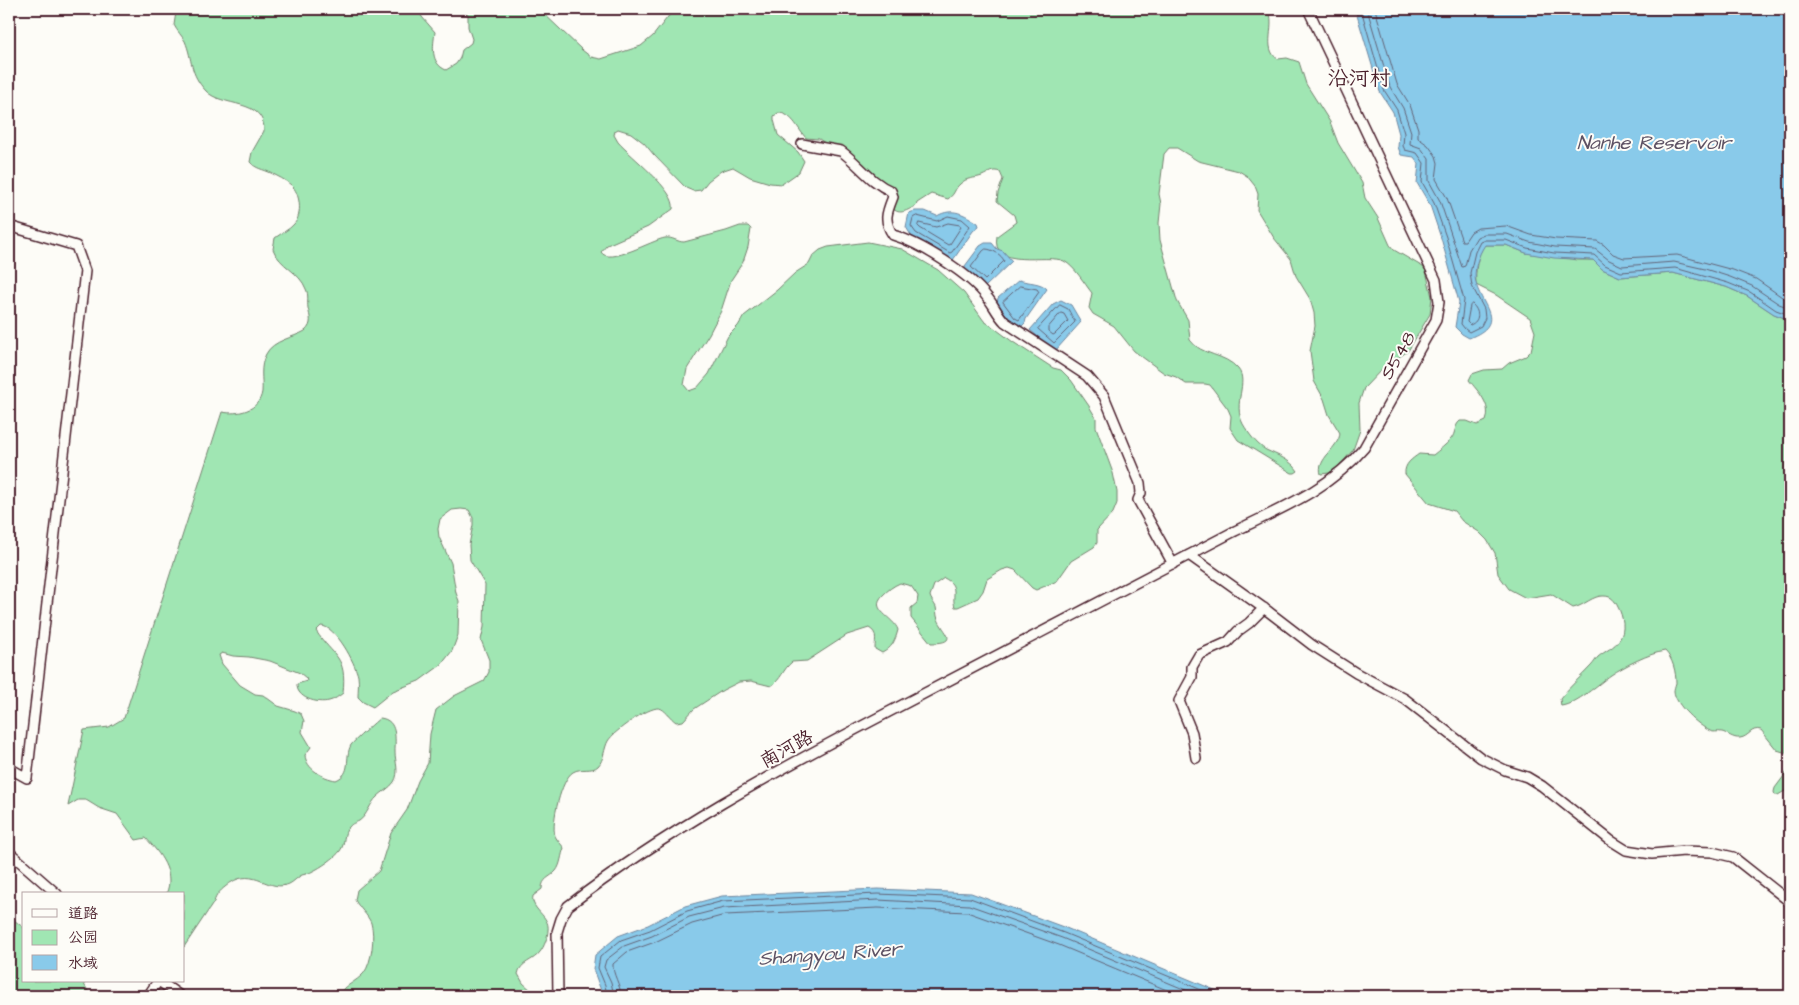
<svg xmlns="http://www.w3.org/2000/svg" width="1799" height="1005" font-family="'Architects Daughter','LXGW WenKai TC',sans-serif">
<rect width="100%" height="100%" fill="#fdfcf7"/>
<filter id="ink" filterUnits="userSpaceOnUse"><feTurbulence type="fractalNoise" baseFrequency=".02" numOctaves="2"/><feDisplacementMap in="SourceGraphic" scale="10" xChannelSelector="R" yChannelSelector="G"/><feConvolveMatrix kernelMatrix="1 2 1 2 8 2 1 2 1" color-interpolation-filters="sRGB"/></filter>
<g filter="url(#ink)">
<!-- green -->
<path fill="#a0e6b3" stroke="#75826f" d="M181,9L188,12L195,13L200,9H418L422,17L435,32C433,46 430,63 446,70L456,64L460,58L462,50L471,43L472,39L468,27V15L466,9H539L582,50L591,57L601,59L641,46L653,36L674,9H1268C1277,24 1261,49 1278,59L1287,58L1299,62L1306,84L1330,122L1338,143L1362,183L1365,198L1378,218L1390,245L1394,250L1423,267L1426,271L1432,297L1430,314L1408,351L1383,368L1364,388L1359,403L1360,430L1353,450L1339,466L1329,473L1321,474C1316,459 1339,448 1340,433L1329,415L1324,399L1314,381L1310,351L1315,326L1314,313L1310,299L1296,276L1291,259L1274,238L1257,210L1258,194L1255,186L1247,176L1239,171L1198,161L1177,148H1169L1164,154L1159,194L1161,204L1159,223L1160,240L1177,301L1188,320L1190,340C1201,356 1225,353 1238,369C1249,382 1232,403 1243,424C1249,434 1256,444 1266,450C1277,455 1291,460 1298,471L1295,473H1292L1238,440L1230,428L1231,416L1228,409L1210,385L1205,384H1186L1176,377L1164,373L1134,351L1114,326L1093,314L1089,308L1092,293C1084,283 1075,267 1064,261C1048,253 990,271 997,236L1016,222L1014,215L997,201L998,193L1003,179L1000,172C992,169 989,173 982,176C974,179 967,177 960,184C954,189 956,193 948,199L931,194L917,203L916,206C907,210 900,216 892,208L889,194L847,163L837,151L819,139L806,138C797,128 792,113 778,113L774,116V120L778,135L798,152L804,161L799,172L782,184L770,183L750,177L733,167L721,171L708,181L701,190L693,191L686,188L654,155L644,143L631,133L618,129L615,131L614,135L618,142C630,156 677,191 673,209L648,227L607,245L601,252C609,266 652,240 665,238C673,237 677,242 684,242L726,231L740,226H748L751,229L748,247L743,262L731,280L721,311L709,334L687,369L684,385L689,391L697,388L709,374L728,336L738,326L744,316L777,290L795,273L809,264L813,256L820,250L828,247L868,242L902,249L938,270L964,293L984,321L993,327L1013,342L1053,368L1061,370L1071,380L1089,406L1096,418V427L1113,473L1117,492V503L1113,513L1097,530V543L1094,547L1071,561L1057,581L1036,590L1032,588L1015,570L1009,568L1002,570L987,579L983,591L978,598L958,607H955C951,595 960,586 944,578L934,585L930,596C931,600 934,603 936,607C937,611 936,615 938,619C943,632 961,643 931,643L911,618V608L917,603L918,596L911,586L900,583C893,586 888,590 883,595C868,610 894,617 898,630C895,641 892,648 882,653L875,649C875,640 878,633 869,628L847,635L807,661L792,662C783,669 781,680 771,686L751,681L739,682L723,690L694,709L683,721L676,722C670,718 665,709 659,708C648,707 614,731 608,741C604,748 604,760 598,766C592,772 581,767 573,772C561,779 551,823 555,836C557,840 561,844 564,848C561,855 561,865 556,871C550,878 542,878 542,889L533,896C530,910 550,915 548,930C548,937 544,947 540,952C534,961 520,962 518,974L523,983L532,991L543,989L544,996H337C344,986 356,982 364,973C372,962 375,936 371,923C368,915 359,908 355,900L357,890L379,871L391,833L407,810L418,781L428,763L430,734L436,710L454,696L484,681L489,672V660L481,640L484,627L485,585L470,560L469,545L473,525V518L469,510L461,509L452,510L440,519L438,529L439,537L451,563L456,593L459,601L458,635L452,651L441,665L419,681L393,691L373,707L363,702L358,697C358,690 359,683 358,676C355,663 336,626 321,626L316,631C334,658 347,655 343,693C339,696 334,700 329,701C317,704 296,698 297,684L307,681L306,678L300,673L270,661L249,657L233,656L222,653L219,655L222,664L240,685L255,694L263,695L278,706L295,711L301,714L304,721L302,732L311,747L305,755C306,769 323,778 336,780C353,773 344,758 351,745C353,742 377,720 380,718C398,720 395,739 395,752C395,762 400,772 394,782C390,788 382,792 377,797C370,803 367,816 359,821C355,823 352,823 349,827C342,834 346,843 340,851C336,857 320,868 313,871C310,873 306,874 302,875C296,878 292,884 286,885C266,891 251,864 225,887C220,891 216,895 214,902L184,947V894H166C176,872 159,853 146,838L136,840L117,814L99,808L86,800H78L68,806L84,730L109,727L124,718L222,412C238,415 259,411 262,392C263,379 259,367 266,354C273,340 293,338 305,331C313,324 310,317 308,308C307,302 309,295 306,289C300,272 279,266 273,249L275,238C281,233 289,230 294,224C303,215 300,192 291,185C286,180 277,176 271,173C263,169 256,169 250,162L252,152L264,131C265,98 222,108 206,91C189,73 193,60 185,41C182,36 177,31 174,25L176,12Z
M1484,245H1506L1526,253L1578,260H1593L1602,269L1620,277L1673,273L1726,287L1747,296L1774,314L1790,320V754L1777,750L1761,730C1751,727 1749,737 1740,738C1733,739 1727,733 1722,732C1717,731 1714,733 1710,731C1698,725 1675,705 1674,691C1674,689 1675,686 1676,683C1676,672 1673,659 1665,651C1650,653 1624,666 1611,675C1598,684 1577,704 1561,706L1560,699C1569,687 1581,677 1591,666C1594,663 1596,659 1598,657C1605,651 1615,647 1619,640C1626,631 1623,616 1618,607C1615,601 1612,596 1604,596C1593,595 1584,606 1573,608L1551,594L1526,598L1509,589L1498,574L1495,553L1487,540L1479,532L1462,521L1454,511L1429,503L1405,474C1404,464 1412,459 1419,454L1433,455C1439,450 1446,445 1451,439C1456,433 1454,426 1460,421H1467L1477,425L1486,421C1492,404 1478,392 1469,380L1472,374L1484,370L1502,369L1509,363L1526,356L1531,351L1535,332L1530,318L1496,295L1476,285C1475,270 1477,257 1484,245Z
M1790,768V788L1778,795H1775L1774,792L1775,788Z
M9,919L14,920L24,928V981H82L91,996H9Z"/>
<!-- water -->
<path fill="#89caea" stroke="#70869e" d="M1356,9H1790V320L1774,314L1747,296L1726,287L1673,273L1620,277L1602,269L1593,260L1554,258L1526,253L1506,245H1485C1478,255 1473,271 1476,283C1481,306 1508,323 1469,338L1462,334L1455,327L1459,302L1441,238L1430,205L1417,183L1419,164L1414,157L1401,155L1398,147L1399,134L1393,112L1380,92L1356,12Z
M915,211H925L937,216C953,207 964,214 978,223L979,226L973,231L953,260H951L912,237L906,227L909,213Z
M985,243H992L997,249L1003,251L1012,261L984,288L965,269V266L980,246Z
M1019,280C1028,283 1041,282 1047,289L1026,319L1025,323L1021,327L1012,322L997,303L998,298Z
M1061,300L1071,305L1081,322L1056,350L1051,348L1030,330L1053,304Z
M878,889L971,893L1066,928L1229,996H603L593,969L595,955L618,936L648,925L685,906L722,896Z"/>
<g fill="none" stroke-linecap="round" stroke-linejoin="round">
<!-- shore -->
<path stroke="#636377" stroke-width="1" d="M1361,9L1384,90L1397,110L1404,133L1403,146L1405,150L1417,153L1424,163L1422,182L1434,203L1446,237L1464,300L1461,324L1465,329L1469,332L1481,326L1485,318L1484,309L1472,286L1470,273L1475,252L1480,242L1485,240H1506L1527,248L1554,253L1594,255L1605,265L1621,272L1675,268L1728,283L1750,292L1776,310L1790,315
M1367,9L1390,87L1403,108L1411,132L1410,144L1421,148L1429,159V181L1440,201L1462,267L1465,266L1469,250L1477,237L1484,234H1507L1529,242L1555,247L1595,249L1609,260L1622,266L1674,262L1705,269L1730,277L1752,286L1779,304L1790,308
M1375,9L1397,84L1410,105L1418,129V138L1428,145L1436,156L1438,163L1436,179L1447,198L1462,241H1465L1471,232L1478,228L1506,226L1531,235L1556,239L1597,241L1604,245L1613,254L1624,258L1677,255L1733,270L1756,279L1782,297L1790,300
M917,216L937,221L948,216L962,219L970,226L952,252L950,253L916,233L911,226L913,218Z
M919,223L936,227L948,223L960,225L961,227L950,244L948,245L920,228L918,226Z
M986,249C992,249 1002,255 1004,261L985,280L971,267L983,251Z
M1020,286L1037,289L1039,292L1019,320L1015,318L1003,302Z
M1472,304C1480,311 1480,321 1470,325L1467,322L1470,306Z
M1060,305L1068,309L1075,322L1054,343L1038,329Z
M1061,313L1064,314L1068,321L1055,334L1053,335L1048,331V328Z
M607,996L605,985L598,968L600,957L621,940L650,930L687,911L723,901L878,894L970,898L1064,933L1216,996
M614,996L611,982L604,967L606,960L624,946L652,936L689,917L724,908L878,900L969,905L1062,938L1200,996
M621,996C621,985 612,974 613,964L627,952L655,942L692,924L725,915L878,908L967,912L1059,945L1181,996"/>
<!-- minor casing -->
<g stroke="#4a1f2b" stroke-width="12">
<path id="minor" d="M802,144L841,151C859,164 870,182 891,191L893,197C887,212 883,220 893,235C920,243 970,274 987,297C994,305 997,314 1005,322L1087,376L1104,396L1140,483L1141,493L1138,500L1173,564
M9,226L76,246L85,271L27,778L9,768
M1189,555L1269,612L1312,645L1356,673L1405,699L1481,758L1505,770L1527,777L1542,786L1610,840L1626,850L1652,854L1684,851L1712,852L1733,857L1790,902
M1196,758L1192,733L1179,701L1192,677V667L1199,655L1228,642L1238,631L1249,623L1264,608
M9,852L57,894
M159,981L180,996
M148,996L158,981
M558,996L557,932L561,919L568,906C666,831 774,772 883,715C1000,653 1117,593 1233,532C1280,509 1330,489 1364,448L1436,320L1439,302L1436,280L1308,9"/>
</g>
<!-- minor -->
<use href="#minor" stroke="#fdfcf7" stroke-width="9"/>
</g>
</g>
<g text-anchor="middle" stroke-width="4" stroke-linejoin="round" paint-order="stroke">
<!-- street labels -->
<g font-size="19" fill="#4a1f2b" stroke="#fdfcf7">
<text transform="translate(1397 355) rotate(-60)" y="7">S548</text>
<text transform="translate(786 748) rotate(-29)" y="7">南河路</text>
</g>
<!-- water labels -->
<g font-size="20" font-style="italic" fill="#5d5264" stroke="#fdfcf7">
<text x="1654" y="149">Nanhe Reservoir</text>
<text transform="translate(830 953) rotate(-4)" y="7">Shangyou River</text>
</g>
<!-- quarter labels -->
<g font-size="21" fill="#4a1f2b" stroke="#fdfcf7">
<text x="1359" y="85">沿河村</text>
</g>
</g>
<!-- margin -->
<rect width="1799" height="1005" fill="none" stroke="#fdfcf7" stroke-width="30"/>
<rect x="15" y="15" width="1769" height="975" fill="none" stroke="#4a1f2b" stroke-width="2" filter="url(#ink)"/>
<!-- legend -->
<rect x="22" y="892" width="162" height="90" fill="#fdfcf7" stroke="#b5a4a5"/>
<rect x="32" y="909" width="25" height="8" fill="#fdfcf7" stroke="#b5a4a5"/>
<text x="68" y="918" font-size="15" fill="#4a1f2b">道路</text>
<rect x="32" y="930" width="25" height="15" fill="#a0e6b3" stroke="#b5a4a5"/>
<text x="68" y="942" font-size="15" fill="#4a1f2b">公园</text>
<rect x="32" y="955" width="25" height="15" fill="#89caea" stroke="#b5a4a5"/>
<text x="68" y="968" font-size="15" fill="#4a1f2b">水域</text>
</svg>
